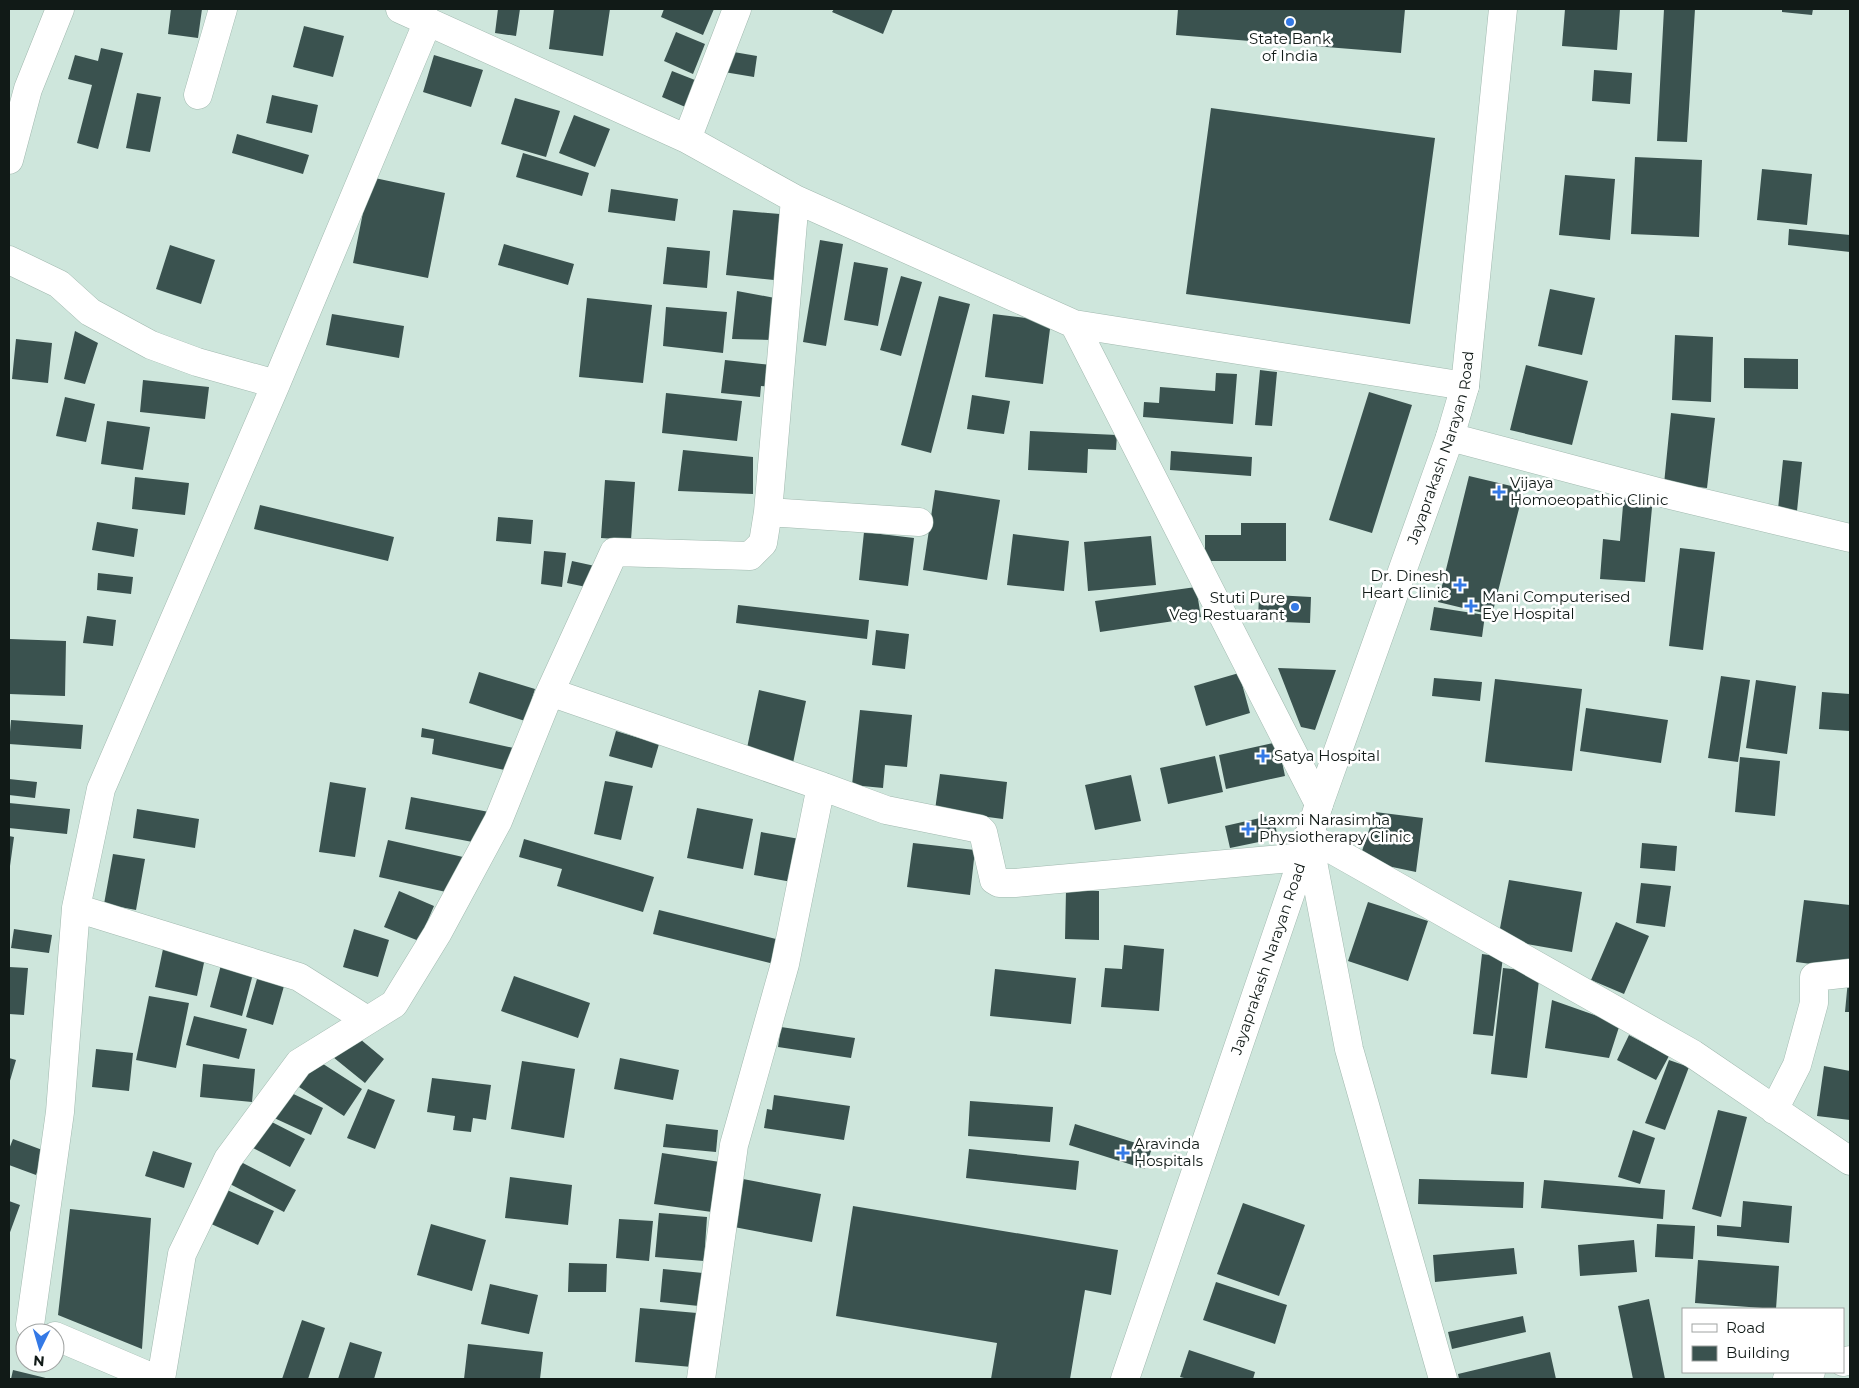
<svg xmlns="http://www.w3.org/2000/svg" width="1859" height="1388" font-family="Montserrat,sans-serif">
<rect width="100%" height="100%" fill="#cee6dc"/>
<!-- building -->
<path fill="#3a524f" d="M171,9H202L198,38L168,34Z
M498,9H520L516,36L495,33Z
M554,9H610L603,56L549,49Z
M664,9H714L703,35L661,17Z
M834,9H893L883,34L832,12Z
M1178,9H1405L1401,53L1176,35Z
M1565,9H1620L1617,50L1562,46Z
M1664,9H1695L1687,142L1657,141Z
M1782,9H1813L1812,15L1782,12Z
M304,26L344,36L333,77L293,67Z
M676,32L705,44L693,74L664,61Z
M101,48L123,53L98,149L77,143L92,85L68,79L75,55L98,61Z
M722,50L757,56L754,77L718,71Z
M434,55L483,70L471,107L423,92Z
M1594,70L1632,73L1630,104L1592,101Z
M672,71L700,82L690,109L662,97Z
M137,93L161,97L150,152L126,148Z
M272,95L318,105L312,133L266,123Z
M515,98L560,111L546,157L501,144Z
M1211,108L1435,138L1410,324L1186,294Z
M574,115L610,129L595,167L559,153Z
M237,134L309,155L303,174L232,153Z
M523,153L589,173L582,196L516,177Z
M1635,157L1702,160L1699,237L1631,234Z
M1762,169L1812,174L1807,225L1757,220Z
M1565,175L1615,179L1610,240L1559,235Z
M370,177L445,193L428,278L353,263Z
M611,189L678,199L675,221L608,212Z
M733,210L780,214L774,280L726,275Z
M1789,229L1850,235V252L1788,245Z
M820,240L843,244L826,346L803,342Z
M504,244L574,264L568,285L498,265Z
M170,245L215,260L201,304L156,289Z
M667,247L710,251L707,288L663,284Z
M854,262L888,268L878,326L844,320Z
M901,276L922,282L901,356L880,350Z
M1550,289L1595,298L1582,355L1538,346Z
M737,291L775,298L772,340L732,339Z
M939,296L970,304L931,453L901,445Z
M587,298L652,305L643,383L579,377Z
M666,307L727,312L723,353L663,346Z
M332,314L404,326L399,358L326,345Z
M993,314L1051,321L1043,384L985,377Z
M75,331L98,343L85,384L64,379Z
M1675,335L1713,337L1711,402L1672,400Z
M16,339L52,343L48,383L12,379Z
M1744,358L1798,359V389L1744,388Z
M725,360L781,366L778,388L761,386L760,397L721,393Z
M1526,365L1588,381L1572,445L1510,430Z
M1260,370L1277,372L1272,426L1255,425Z
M1216,373L1237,374L1233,424L1143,417L1144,402L1159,403L1160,387L1215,391Z
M143,380L209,387L205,419L140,412Z
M1369,392L1412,405L1372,533L1329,520Z
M666,393L742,401L737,441L662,433Z
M972,395L1010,401L1004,434L967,429Z
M65,397L95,404L86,442L56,436Z
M1671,413L1715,418L1707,488L1664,484Z
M107,421L150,427L143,470L101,464Z
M1030,431L1117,435L1116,450L1088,449L1087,473L1028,470Z
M683,450L753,457V494L678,491Z
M1171,451L1252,457L1251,476L1170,470Z
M1783,460L1802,462L1797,511L1778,509Z
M1469,476L1524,489L1492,615L1438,602Z
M135,477L189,483L185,515L132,509Z
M605,480L635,482L631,540L601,538Z
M935,490L1000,500L987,580L923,570Z
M1624,494L1653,497L1645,582L1600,579L1603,539L1620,541Z
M260,505L394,537L388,561L254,529Z
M498,517L533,520L531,544L496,541Z
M97,522L138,529L134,557L92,550Z
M1241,523H1286V561H1205V535H1241Z
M864,532L914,538L908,586L859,580Z
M1013,534L1069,541L1064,591L1007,585Z
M1151,536L1156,585L1088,591L1084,542Z
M1680,548L1715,552L1703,650L1669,646Z
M544,551L566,553L562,587L541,584Z
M572,561L595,566L591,588L567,583Z
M98,573L133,577L131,594L97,590Z
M1196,587L1201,617L1100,632L1095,601Z
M1259,594L1311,597L1310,623L1258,621Z
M738,605L869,620L867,639L736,623Z
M1434,607L1485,615L1482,637L1430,630Z
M87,616L116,620L113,646L83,643Z
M876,630L909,634L905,669L872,665Z
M10,639L66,641L65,696L9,694Z
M1278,668L1336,670L1315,730L1301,727Z
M479,672L535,689L525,721L469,703Z
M1239,673L1250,713L1206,726L1194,686Z
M1721,676L1750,680L1738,762L1708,758Z
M1434,678L1482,682L1480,701L1432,696Z
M1495,679L1582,689L1572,771L1485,762Z
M1756,680L1796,686L1787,754L1746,748Z
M759,690L806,701L793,763L746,753Z
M1822,692L1850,694V731L1819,729Z
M1586,708L1668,720L1661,763L1580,751Z
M860,710L912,715L907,767L885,765L883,788L852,785Z
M11,720L83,725L81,749L9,744Z
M422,728L514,748L509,771L432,754L434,739L421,737Z
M616,731L659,744L652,768L609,756Z
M1278,742L1285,776L1226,789L1219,755Z
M1215,756L1223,792L1168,804L1160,768Z
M1740,757L1780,761L1775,816L1735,812Z
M940,774L1007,782L1003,819L935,810Z
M1131,775L1141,821L1095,830L1085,785Z
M9,779L37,782L35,798L9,795Z
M605,781L633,786L621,840L594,834Z
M330,782L366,788L355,857L319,852Z
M411,797L489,812L483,844L405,829Z
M9,803L70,809L67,834L9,828Z
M697,808L753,819L743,869L687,858Z
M137,809L199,819L195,848L133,838Z
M1375,812L1423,818L1416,872L1359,860Z
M1273,815L1278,838L1230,848L1225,826Z
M761,832L805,840L797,883L754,875Z
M9,836L14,837L10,866H9Z
M524,839L654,877L643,912L557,886L562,869L519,857Z
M388,840L463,857L455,894L379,877Z
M913,843L975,850L970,895L907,887Z
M1642,843L1677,846L1675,871L1640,868Z
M113,854L145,859L136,910L104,904Z
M1509,880L1582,892L1572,952L1498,939Z
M1641,883L1671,886L1665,927L1636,923Z
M1066,890L1099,891V940L1065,939Z
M399,891L434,906L419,941L384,927Z
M1804,900L1850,905V969L1796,962Z
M1368,902L1428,921L1408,981L1348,961Z
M659,910L780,940L774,964L653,934Z
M1616,922L1649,936L1624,994L1591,980Z
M14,929L52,935L49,953L11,948Z
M354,929L389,940L378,977L343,967Z
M1124,945L1164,949L1159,1011L1101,1007L1105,968L1122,969Z
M163,949L205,958L197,996L155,987Z
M1482,954L1503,957L1493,1036L1473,1034Z
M222,961L254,970L242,1016L210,1007Z
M9,967L28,968L24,1015L9,1014Z
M1503,968L1540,972L1527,1078L1491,1074Z
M995,969L1076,978L1071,1024L990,1016Z
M259,972L286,979L273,1025L246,1017Z
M514,976L590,1003L578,1038L501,1011Z
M1848,980L1850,981V1012H1845Z
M149,996L189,1003L176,1068L136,1060Z
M1552,1000L1620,1024L1609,1058L1545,1048Z
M194,1016L247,1029L239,1059L186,1045Z
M781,1027L855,1038L851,1058L778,1047Z
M1629,1035L1669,1056L1656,1080L1617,1060Z
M360,1039L384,1059L365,1083L328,1053Z
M96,1049L133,1053L129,1091L92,1087Z
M9,1058L16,1060L9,1084Z
M620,1058L679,1070L673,1100L614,1089Z
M317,1060L362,1089L344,1116L299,1087Z
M1669,1060L1689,1067L1665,1130L1645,1123Z
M522,1061L575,1069L564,1138L511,1129Z
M203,1064L255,1069L252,1102L200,1097Z
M1824,1066L1850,1071V1120L1817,1116Z
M432,1078L491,1085L486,1120L473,1118L471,1132L453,1130L455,1116L427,1112Z
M368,1089L395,1100L375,1149L347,1138Z
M285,1090L323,1108L311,1135L272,1117Z
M774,1095L850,1106L844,1140L764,1128L767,1109L772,1110Z
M970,1101L1053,1107L1050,1142L968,1136Z
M1718,1110L1747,1117L1721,1217L1692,1209Z
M264,1118L305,1139L290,1167L249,1146Z
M666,1124L718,1130L716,1152L663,1147Z
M1075,1124L1152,1148L1145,1169L1069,1145Z
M1633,1130L1655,1138L1640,1184L1618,1177Z
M13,1139L45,1151L36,1175L9,1165V1149Z
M969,1149L1079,1161L1076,1190L966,1178Z
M153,1151L192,1163L184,1188L145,1176Z
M662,1153L720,1162L712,1212L654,1204Z
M239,1161L296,1190L284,1212L228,1183Z
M510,1177L572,1185L568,1225L505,1218Z
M743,1179L821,1194L812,1242L734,1227Z
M1419,1179L1524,1182L1523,1208L1418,1204Z
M1544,1180L1665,1190L1663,1219L1541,1208Z
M225,1189L274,1211L258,1245L209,1223Z
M9,1201L20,1205L9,1235Z
M1743,1201L1792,1206L1789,1243L1717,1236V1225L1741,1227Z
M1243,1203L1305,1225L1279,1296L1217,1274Z
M853,1206L1118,1250L1111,1295L1085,1290L1070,1379H991L997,1343L836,1316Z
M70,1209L151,1218L142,1349L58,1315Z
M659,1213L707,1217L704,1261L655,1257Z
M619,1219L653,1221L649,1261L616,1258Z
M431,1224L486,1240L472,1291L417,1275Z
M1657,1224L1695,1226L1693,1259L1655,1257Z
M1634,1240L1637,1272L1580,1276L1578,1245Z
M1514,1248L1517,1274L1435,1282L1433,1255Z
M1698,1260L1779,1266L1776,1309L1695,1303Z
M569,1263L607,1264L606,1292H568Z
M663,1269L703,1273L699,1306L660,1302Z
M1216,1282L1287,1305L1275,1344L1203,1320Z
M490,1284L538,1295L529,1334L481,1324Z
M1649,1299L1665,1379H1633L1618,1306Z
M640,1308L697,1313L692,1367L635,1362Z
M1523,1316L1526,1332L1452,1349L1448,1332Z
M302,1320L325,1328L308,1379H282Z
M350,1342L382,1352L374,1379H338Z
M468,1344L543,1352L540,1379H464Z
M1189,1350L1255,1372L1253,1379H1188L1180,1377Z
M1550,1352L1556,1379H1459L1458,1374Z
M13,1370L50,1379H11Z"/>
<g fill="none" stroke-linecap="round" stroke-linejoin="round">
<!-- minor casing -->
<g stroke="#a1b9af" stroke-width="29">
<path id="minor" d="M400,9L687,139L795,199L1074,324L1465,386
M198,95L223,9
M687,139L737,9
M9,160L28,89L60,9
M795,199L768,512L919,522
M9,260L59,284L90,312L151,345L197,362L276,384
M1074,324L1319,804
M1450,437L1662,493L1850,538
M550,692L821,786L886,810L980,829L983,832L994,880L999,883H1015L1303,857
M1308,836L1693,1054L1850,1161
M1308,836L1349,1049L1443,1379
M76,908L299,977L367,1020
M1774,1110L1797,1065L1814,1003V977L1850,973
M30,1325L60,1112L76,908L101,789L276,384L428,21
M55,1336L156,1379
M1843,1362L1850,1360
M161,1379L182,1254L228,1159L299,1063L394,1004L437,934L498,821L550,692L614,552L750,556L763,543L768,512
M701,1379L734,1145L785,964L821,786
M1787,1379L1811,1372"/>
</g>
<!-- tertiary casing -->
<g stroke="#a1b9af" stroke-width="29">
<g id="tertiary">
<path id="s1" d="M1125,1379L1303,857L1319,804L1450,437L1465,386L1503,9"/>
</g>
</g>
<!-- minor -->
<use href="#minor" stroke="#fff" stroke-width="28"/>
<!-- tertiary -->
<use href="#tertiary" stroke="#fff" stroke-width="28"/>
</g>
<!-- markers -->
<g fill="#3479e6" stroke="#fff" stroke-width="2">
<circle cx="1290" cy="22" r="5"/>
<path d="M1496.5 484.5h5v5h5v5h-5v5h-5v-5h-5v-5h5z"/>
<path d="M1457.5 577.5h5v5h5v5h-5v5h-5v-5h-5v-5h5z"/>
<path d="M1468.5 598.5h5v5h5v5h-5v5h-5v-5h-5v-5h5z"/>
<circle cx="1295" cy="607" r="5"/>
<path d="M1260.5 748.5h5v5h5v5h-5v5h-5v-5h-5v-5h5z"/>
<path d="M1245.5 821.5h5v5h5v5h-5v5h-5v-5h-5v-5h5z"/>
<path d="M1120.5 1145.5h5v5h5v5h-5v5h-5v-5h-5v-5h5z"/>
</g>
<g text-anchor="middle" stroke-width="5" stroke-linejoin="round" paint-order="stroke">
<!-- poi labels -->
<g font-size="15" fill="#111a17" stroke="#fff" text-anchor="start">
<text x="1290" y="44" text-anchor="middle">State Bank<tspan x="1290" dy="17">of India</tspan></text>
<text x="1510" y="488">Vijaya<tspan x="1510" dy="17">Homoeopathic Clinic</tspan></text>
<text x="1449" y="581" text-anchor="end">Dr. Dinesh<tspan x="1449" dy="17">Heart Clinic</tspan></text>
<text x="1482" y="602">Mani Computerised<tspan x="1482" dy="17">Eye Hospital</tspan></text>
<text x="1285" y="603" text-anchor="end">Stuti Pure<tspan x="1285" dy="17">Veg Restuarant</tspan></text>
<text x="1274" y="761">Satya Hospital</text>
<text x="1259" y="825">Laxmi Narasimha<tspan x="1259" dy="17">Physiotherapy Clinic</tspan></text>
<text x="1134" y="1149">Aravinda<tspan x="1134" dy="17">Hospitals</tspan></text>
</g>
<!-- street labels -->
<g font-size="15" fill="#111a17" stroke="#fff">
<text dy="5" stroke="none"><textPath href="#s1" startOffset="984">Jayaprakash Narayan Road</textPath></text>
<text dy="5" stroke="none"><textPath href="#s1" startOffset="444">Jayaprakash Narayan Road</textPath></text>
</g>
</g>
<!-- border -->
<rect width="1859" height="1388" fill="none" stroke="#111a17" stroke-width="20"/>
<!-- legend -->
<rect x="1682" y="1308" width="162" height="65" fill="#ffffff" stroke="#a0a3a2"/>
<rect x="1692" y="1324" width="25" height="8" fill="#ffffff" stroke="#a0a3a2"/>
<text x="1726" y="1333" font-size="15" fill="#111a17">Road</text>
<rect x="1692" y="1346" width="25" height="15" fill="#3a524f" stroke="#a0a3a2"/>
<text x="1726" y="1358" font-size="15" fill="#111a17">Building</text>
<!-- north arrow -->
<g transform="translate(40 1348) rotate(185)"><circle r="24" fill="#ffffff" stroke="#a0a3a2"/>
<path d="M0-4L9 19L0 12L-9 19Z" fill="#3479e6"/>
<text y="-8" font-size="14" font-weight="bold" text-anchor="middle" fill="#111a17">N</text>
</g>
</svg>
